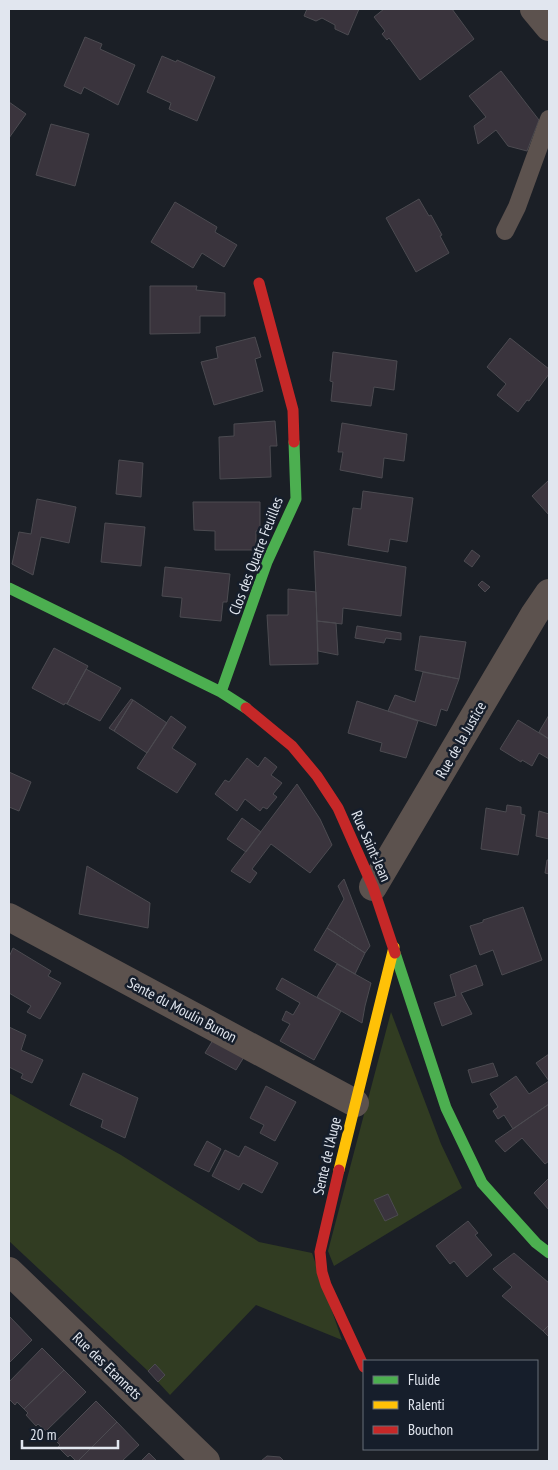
<svg xmlns="http://www.w3.org/2000/svg" width="558" height="1470" font-family="'PT Sans Narrow',sans-serif">
<rect width="100%" height="100%" fill="#1b1f26"/>
<!-- green -->
<path fill="#313c22" d="M391,1012L441,1144L462,1188L334,1266L328,1251Z
M9,1093L121,1155L259,1242L312,1253L342,1340L256,1305L170,1395L158,1382L165,1375L155,1365L148,1371L9,1241Z"/>
<!-- building -->
<path fill="#3a343d" stroke="#4c4b51" d="M307,9H359L348,35L335,29V25L322,18L316,21L304,16Z
M384,9H452L474,39L420,80L389,38L387,40L382,34L385,31L374,17Z
M85,37L102,44L100,49L135,65L118,105L84,87L81,94L64,86Z
M162,56L176,62L177,60L215,77L197,121L169,109L171,103L147,92Z
M501,71L539,120L527,151L508,146L496,130L478,144L474,126L486,117L469,96Z
M9,102L26,114L9,138Z
M51,124L89,134L75,186L36,175Z
M419,199L429,216L431,215L442,235L440,236L449,253L416,272L386,218Z
M175,202L217,227L215,232L237,245L224,267L202,253L193,268L151,242Z
M150,286H197L196,290L225,293V316H200V333L150,334Z
M255,337L261,357L255,359L263,391L214,405L201,362L218,358L216,347Z
M510,338L549,369V374L529,401L527,400L518,412L497,395L506,384L487,367Z
M333,352L397,361L394,390L374,387L371,406L331,401L333,382L330,381Z
M275,421L277,446H270L271,477L220,479L219,437L234,436V424Z
M342,423L407,434L404,461L384,458L382,478L340,470L343,452H338Z
M119,460L143,463L141,497L116,494Z
M549,480V515L532,496Z
M363,491L413,498L407,542L390,539L388,552L348,545L353,508L361,509Z
M37,499L76,507L69,543L41,537L33,575L12,564L19,532L31,534Z
M193,502H260V531H256V550H215V531L194,530Z
M105,523L145,527L141,566L101,562Z
M472,550L480,556L472,567L464,561Z
M314,551L406,567L401,616L343,608L342,624L317,621Z
M165,567L230,574L227,602H223L221,621L180,617L182,598L162,596Z
M482,581L490,587L485,592L478,585Z
M288,589L316,592L318,664L270,665L267,615H288Z
M317,621L336,623L338,655L318,651Z
M357,626L401,633V640L386,638L384,643L355,638Z
M420,636L466,642L459,679L415,670Z
M54,648L88,666L67,704L65,703L64,705L32,688Z
M86,669L121,688L100,721L67,704Z
M423,672L459,679L447,711L441,709L436,726L388,711L395,695L415,702Z
M131,699L133,700L114,731L109,728Z
M133,700L167,723L147,753L114,731Z
M357,701L418,721L406,758L380,751L382,743L348,733Z
M549,715V739L539,732Z
M171,716L186,727L172,748L196,764L177,793L137,768Z
M518,720L549,739V759L539,753L532,766L522,760L521,762L500,749Z
M265,757L277,767L271,775L282,783L273,794L277,797L267,809L263,807L260,811L245,799L237,811L215,794L225,780L229,782L247,758L258,767Z
M9,772L31,782L19,811L9,807Z
M297,784L320,819L332,845L310,873L271,844L252,869L257,873L250,883L231,871Z
M507,805L521,807V814L525,815L518,855L481,849L486,808L506,812Z
M539,811L549,814V839L536,836Z
M242,818L261,832L246,852L227,839Z
M547,860H549V874L545,873Z
M87,866L150,903L148,928L79,914Z
M344,879L370,946L365,953L327,928L344,899L338,886Z
M523,907L542,960L502,975L493,950L480,955L470,926L483,922V920Z
M327,928L365,953L355,974L314,950Z
M13,948L51,971L48,976L61,983L40,1019L27,1012L31,1006L9,993V957Z
M337,964L371,983L365,1006L362,1023L317,997Z
M476,965L483,985L461,993L472,1014L442,1026L434,1003L456,996L450,975Z
M282,978L341,1011L314,1060L280,1041L290,1024L282,1020L286,1011L293,1015L300,1003L276,989Z
M9,1027L26,1035L21,1050L43,1060L32,1083L21,1078L23,1074L9,1067Z
M213,1040L244,1057L236,1070L205,1053Z
M549,1054V1104L513,1129L504,1115L498,1119L493,1111L498,1107L490,1094L516,1076L529,1094L549,1081L536,1063Z
M493,1063L498,1076L472,1083L468,1070Z
M83,1073L138,1098L125,1138L101,1127L103,1120L70,1105Z
M266,1086L296,1102L275,1141L260,1133L264,1125L250,1118Z
M549,1104V1161L545,1164L522,1138L505,1152L495,1141Z
M207,1141L221,1149L209,1172L194,1165Z
M245,1146L278,1163L262,1193L243,1183L239,1190L212,1176L225,1150L239,1157Z
M549,1178V1210L534,1193Z
M388,1194L398,1215L385,1221L374,1200Z
M468,1221L478,1233L475,1235L492,1255L467,1277L454,1261L450,1264L436,1246Z
M514,1253L549,1283V1325L543,1331L502,1296L512,1287L493,1269Z
M10,1317L32,1340L9,1363V1319Z
M549,1325V1337L543,1331Z
M42,1348L64,1370L24,1409L17,1402L15,1405L9,1399V1382Z
M155,1364L165,1375L158,1382L148,1371Z
M64,1370L86,1392L46,1431L38,1424L36,1426L26,1415L28,1413L24,1409Z
M96,1401L117,1422L78,1461H76L70,1455L68,1457L58,1447L60,1445L56,1441Z
M117,1422L139,1445L122,1461H78Z
M149,1453L157,1461H141Z
M267,1456L280,1457L284,1461H261Z"/>
<g fill="none" stroke-linecap="round" stroke-linejoin="round">
<!-- lane -->
<path stroke="#5c524e" stroke-width="18" d="M505,231L517,207L549,119"/>
<!-- street -->
<path stroke="#5c524e" stroke-width="28" d="M534,9L549,27
M373,887L534,615L549,593
M9,917L355,1103
M9,1271L206,1461"/>
<!-- fast -->
<path stroke="#4caf50" stroke-width="11" d="M9,588L221,692L246,708
M221,692L267,562L296,499L294,442
M395,953L446,1108L482,1183L536,1243L549,1253"/>
<!-- slow -->
<path stroke="#ffc107" stroke-width="11" d="M339,1170L394,947"/>
<!-- jam -->
<path stroke="#c62828" stroke-width="11" d="M259,283L293,410L294,442
M246,708L292,746L317,776L338,808L373,887L395,953
M339,1170L320,1252L322,1272L326,1285L364,1367"/>
</g>
<g text-anchor="middle" stroke-width="5" stroke-linejoin="round" paint-order="stroke">
<!-- street labels -->
<g font-size="15" fill="#e1e6ef" stroke="#161e2b">
<text transform="translate(256 556) rotate(-69)" y="5">Clos des Quatre Feuilles</text>
<text transform="translate(461 740) rotate(-60)" y="5">Rue de la Justice</text>
<text transform="translate(371 846) rotate(66)" y="5">Rue Saint-Jean</text>
<text transform="translate(182 1010) rotate(28)" y="5">Sente du Moulin Bunon</text>
<text transform="translate(327 1156) rotate(-77)" y="5">Sente de l'Auge</text>
<text transform="translate(107 1366) rotate(44)" y="5">Rue des Etannets</text>
</g>
</g>
<!-- border -->
<rect width="558" height="1470" fill="none" stroke="#e1e6ef" stroke-width="20"/>
<!-- legend -->
<rect x="363" y="1360" width="175" height="90" fill="#161e2b" stroke="#676e79"/>
<rect x="373" y="1376" width="25" height="8" fill="#4caf50" stroke="#676e79"/>
<text x="408" y="1385" font-size="15" fill="#e1e6ef">Fluide</text>
<rect x="373" y="1401" width="25" height="8" fill="#ffc107" stroke="#676e79"/>
<text x="408" y="1410" font-size="15" fill="#e1e6ef">Ralenti</text>
<rect x="373" y="1426" width="25" height="8" fill="#c62828" stroke="#676e79"/>
<text x="408" y="1435" font-size="15" fill="#e1e6ef">Bouchon</text>
<!-- scale -->
<path d="M22 1440v8h96v-8" fill="none" stroke="#e1e6ef" stroke-width="2.5"/>
<text x="30" y="1440" font-size="15" fill="#e1e6ef" stroke="#161e2b" stroke-width="4" paint-order="stroke">20 m</text>
</svg>
